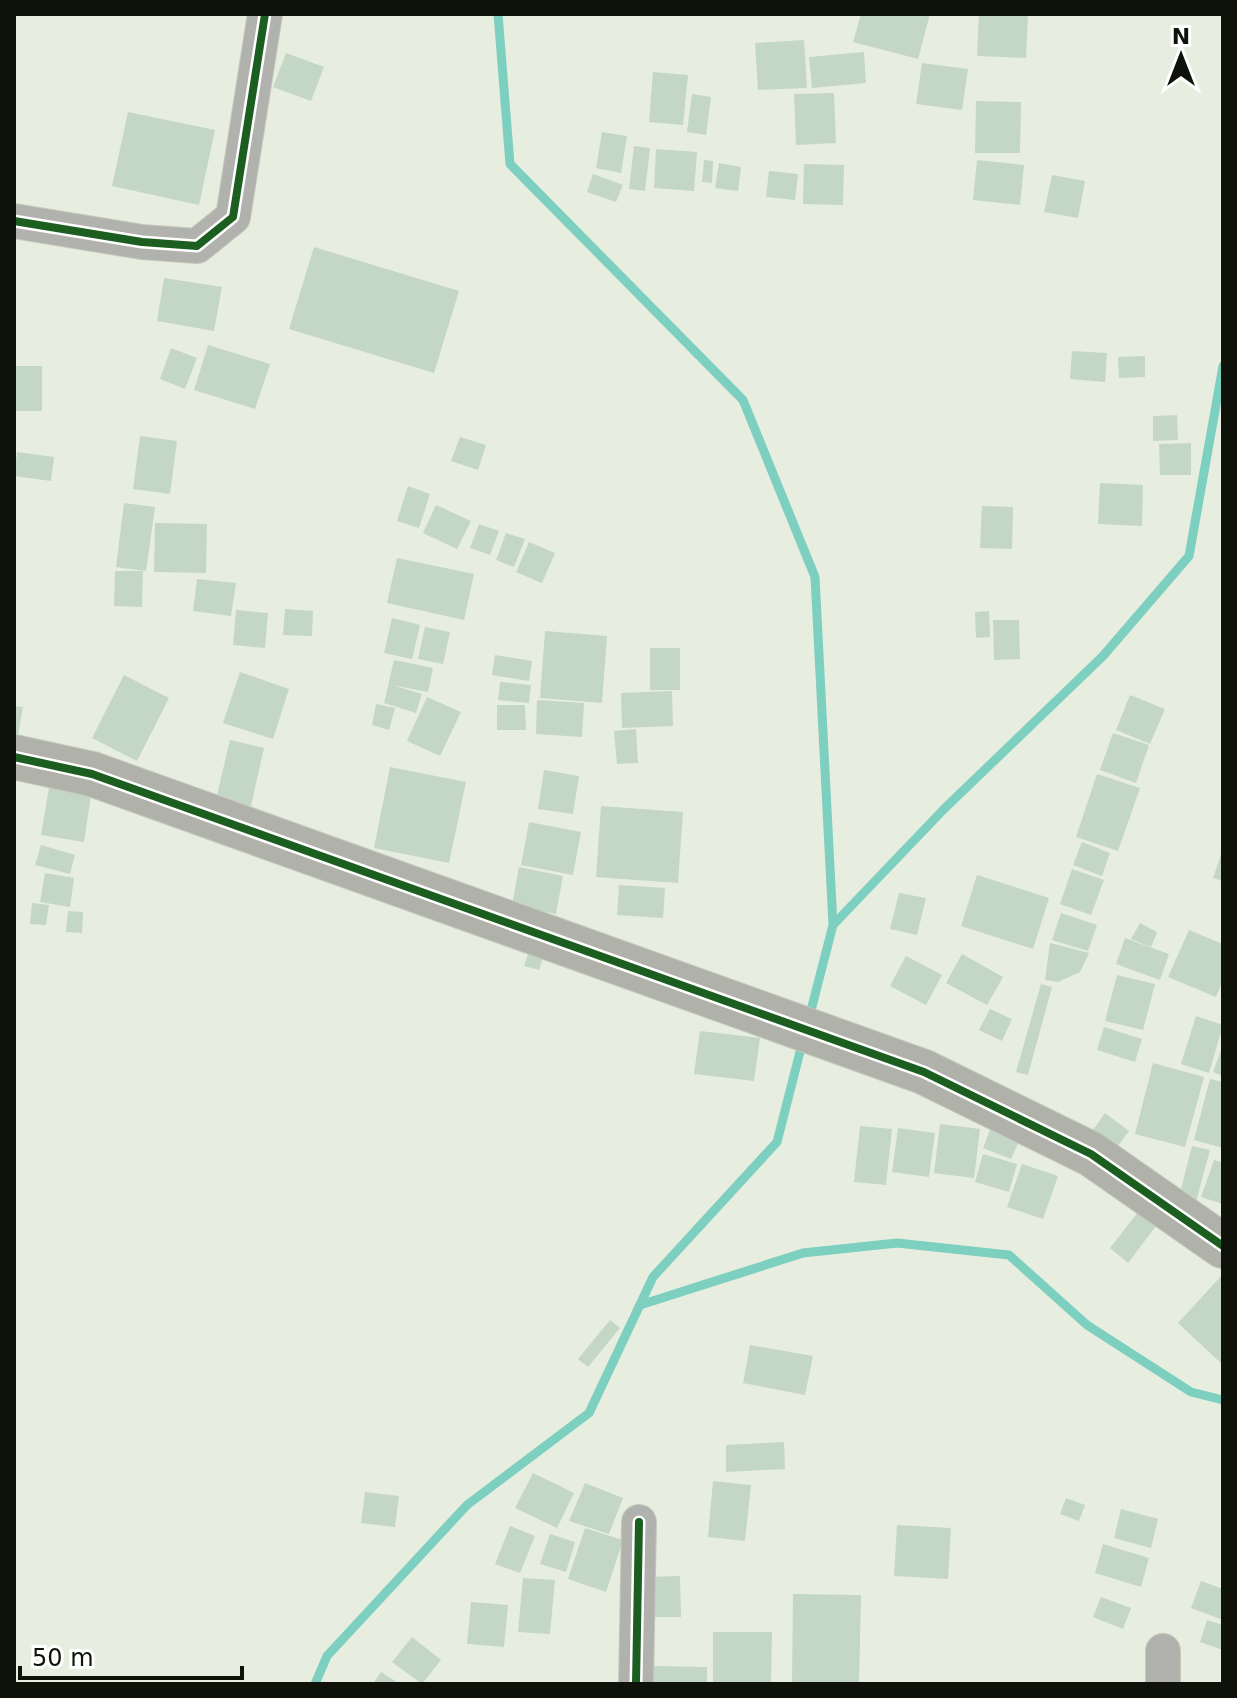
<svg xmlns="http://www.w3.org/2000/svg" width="1237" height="1698" font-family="'DejaVu Sans',sans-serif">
<rect width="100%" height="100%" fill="#e7eedf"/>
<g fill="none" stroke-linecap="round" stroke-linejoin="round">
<!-- stream -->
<path stroke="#7dcfc0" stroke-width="9" d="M498,14L510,164L743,400L815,577L833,925L809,1018
M833,925L944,809L1103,656L1189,556L1223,366
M640,1305L803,1253L897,1243L1009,1255L1087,1325L1191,1392L1223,1400
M315,1684L327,1656L467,1505L589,1413L653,1277L777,1142L803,1040"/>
</g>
<!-- building -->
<path fill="#c4d6c6" d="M861,14H930L918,59L853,42Z
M979,14H1028L1026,58L977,56Z
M804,40L807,88L758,90L755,43Z
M864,52L866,83L812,88L809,57Z
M286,53L324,67L311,101L273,87Z
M922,63L968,69L962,110L916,104Z
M653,72L688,75L683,125L649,122Z
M834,93L836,143L796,145L794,94Z
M692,94L711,97L706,135L687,132Z
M976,101L1021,102L1020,153H975Z
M128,112L215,130L199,205L112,186Z
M602,132L627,136L621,173L596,168Z
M634,146L650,148L645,191L629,189Z
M656,149L697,152L694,191L654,188Z
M704,160L713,161L712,183L702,182Z
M977,160L1024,165L1020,205L973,200Z
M719,163L741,167L738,191L715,188Z
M804,164L844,165L843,205L803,204Z
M769,171L798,174L795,200L766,197Z
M593,174L623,185L616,202L587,192Z
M1052,175L1085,181L1078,218L1044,212Z
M314,247L459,291L434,373L289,329Z
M164,278L222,287L214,331L157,321Z
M208,345L270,364L255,409L194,390Z
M171,348L197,358L185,389L160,379Z
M1072,351L1107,353L1105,382L1070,379Z
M1145,356V377L1119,378L1118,357Z
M14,366H42V411H14Z
M1177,415L1178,440L1153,441V416Z
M140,436L177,441L170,494L133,489Z
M460,437L486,445L478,470L451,461Z
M1191,443V475H1160L1159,444Z
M17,452L54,457L51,481L14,476Z
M1100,483L1143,485L1142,526L1098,524Z
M408,486L430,494L419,528L397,521Z
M124,503L155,507L146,571L116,567Z
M436,505L471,521L457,549L423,533Z
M982,506L1013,507L1012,549L980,548Z
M155,523L207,524L206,573L154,572Z
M479,524L499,531L490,555L470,548Z
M506,533L525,539L514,567L496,560Z
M529,542L555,553L542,583L516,572Z
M397,558L474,574L464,620L387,603Z
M115,571H143L142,607L114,606Z
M197,579L236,583L231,616L193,611Z
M285,609L313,611L312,636L283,635Z
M236,610L268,613L265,648L233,645Z
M989,611L990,637L976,638L975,612Z
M392,618L420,625L412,659L384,653Z
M993,620H1019L1020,659L994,660Z
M425,627L450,632L443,664L418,659Z
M545,631L607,636L602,703L540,698Z
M650,648H680V690H650Z
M495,655L532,661L529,681L492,675Z
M394,660L433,668L428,692L392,685L422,694L416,713L384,703Z
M240,672L289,689L273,739L223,723Z
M124,675L169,698L137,761L92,738Z
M500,682L531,685L529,703L498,700Z
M672,691L673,726L622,728L621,693Z
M1130,695L1165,709L1150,744L1116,730Z
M427,697L461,712L440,756L407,741Z
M537,700L584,703L582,737L536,734Z
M376,704L395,708L389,730L372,725Z
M497,705H525L526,730H497Z
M14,706L23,707L16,747H14Z
M636,729L638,763L617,764L614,731Z
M1113,733L1149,745L1136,783L1100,770Z
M230,740L264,748L251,806L216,799Z
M390,767L466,782L449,863L374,848Z
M544,770L579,776L573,814L538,809Z
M1097,774L1140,788L1118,851L1076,837Z
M50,782L92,789L84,842L41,835Z
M601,806L683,812L678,883L596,877Z
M529,822L581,832L573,875L521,865Z
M1082,842L1110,853L1102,876L1073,865Z
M41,845L75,855L70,874L35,865Z
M1223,849V881L1213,878Z
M519,867L563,876L556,914L512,905Z
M1072,869L1104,880L1091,915L1060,904Z
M45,873L74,878L70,907L40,902Z
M977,875L1049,898L1033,949L961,926Z
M619,885L665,888L663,918L617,915Z
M899,893L926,898L917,935L890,929Z
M32,903L49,905L46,925L30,924Z
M68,911L83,912L82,933L66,932Z
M1061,913L1097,925L1088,951L1052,940Z
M1140,923L1157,932L1151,947L1131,939Z
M1189,930L1223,944V980L1216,997L1168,977Z
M1125,938L1169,954L1160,980L1116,964Z
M1050,943L1089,953L1080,972L1058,982L1045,980Z
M529,951L544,955L539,970L524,966Z
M962,954L1003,977L987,1005L946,983Z
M906,956L942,975L926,1005L890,986Z
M1117,975L1155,984L1143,1030L1105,1021Z
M1041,984L1052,987L1028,1075L1016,1072Z
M990,1009L1012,1019L1002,1041L979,1030Z
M1196,1016L1223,1025L1209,1073L1181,1064Z
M1104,1027L1142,1039L1135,1062L1097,1050Z
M700,1031L760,1038L754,1081L694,1074Z
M1223,1045V1076L1213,1072Z
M1153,1063L1204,1077L1185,1147L1135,1134Z
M1210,1079L1223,1082V1148L1194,1140Z
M1105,1113L1129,1131L1110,1157L1086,1140Z
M994,1120L1023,1132L1011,1159L983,1148Z
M940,1124L980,1129L974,1178L934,1173Z
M860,1126L892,1129L886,1185L854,1182Z
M898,1128L935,1133L929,1177L892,1172Z
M1192,1146L1210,1150L1196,1202L1179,1197Z
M983,1154L1017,1164L1009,1192L975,1182Z
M1214,1160L1223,1163V1204L1201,1197Z
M1022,1164L1058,1176L1043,1219L1007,1207Z
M1138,1212L1156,1226L1128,1263L1110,1248Z
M1223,1274V1365L1178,1323Z
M610,1320L620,1328L588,1367L578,1359Z
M750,1345L813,1356L805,1395L743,1383Z
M784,1442L785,1469L726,1472V1445Z
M533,1473L574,1493L557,1528L515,1508Z
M713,1481L751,1485L745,1541L708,1537Z
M585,1483L623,1498L609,1534L569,1521Z
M365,1492L399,1496L395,1527L361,1523Z
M1066,1498L1085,1505L1079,1521L1060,1514Z
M1121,1509L1158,1519L1151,1548L1114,1538Z
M897,1525L951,1528L948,1579L894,1576Z
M510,1526L535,1536L520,1573L495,1564Z
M585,1528L623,1540L606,1592L568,1579Z
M550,1534L575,1542L566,1572L540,1564Z
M1103,1544L1149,1558L1141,1587L1095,1573Z
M680,1576L681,1617H646L645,1577Z
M523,1578L555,1580L550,1634L518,1632Z
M1201,1581L1223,1589V1620L1191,1608Z
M793,1594L861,1595L859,1684H792Z
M1101,1597L1131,1608L1123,1629L1093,1617Z
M471,1602L508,1605L504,1647L467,1644Z
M1207,1620L1223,1625V1650L1200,1642Z
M713,1632H772L771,1684H713Z
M412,1637L441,1660L422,1684L392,1662Z
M654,1666L707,1667V1684H654Z
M381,1672L400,1684H373Z"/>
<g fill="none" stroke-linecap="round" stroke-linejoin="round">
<!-- street casing -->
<g stroke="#c4c9be" stroke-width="36">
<path id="street" d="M14,221L142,242L197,246L233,217L265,14
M1163,1651V1684
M636,1684L639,1522"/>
</g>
<!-- secondary casing -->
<g stroke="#c4c9be" stroke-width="46">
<path id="secondary" d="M14,757L92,774L924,1072L1091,1154L1223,1246"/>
</g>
<!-- street -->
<use href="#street" stroke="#b1b2ad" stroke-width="34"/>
<!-- secondary -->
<use href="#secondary" stroke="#b0b2aa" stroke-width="44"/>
<!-- cycleway casing -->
<g stroke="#fff" stroke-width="13">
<path id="cycleway" d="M14,221L142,242L197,246L233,217L265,14
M14,757L92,774L924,1072L1091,1154L1223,1246
M636,1684L639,1522"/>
</g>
<!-- cycleway -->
<use href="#cycleway" stroke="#1b5e20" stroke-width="8"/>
</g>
<!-- border -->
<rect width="1237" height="1698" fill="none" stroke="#0e1209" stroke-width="32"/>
<!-- north arrow -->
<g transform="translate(1181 56)" stroke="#ffffff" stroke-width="6" paint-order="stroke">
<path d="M0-6L14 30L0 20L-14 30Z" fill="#0e1209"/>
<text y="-12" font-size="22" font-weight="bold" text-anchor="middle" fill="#0e1209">N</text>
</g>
<!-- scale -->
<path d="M20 1666v12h222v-12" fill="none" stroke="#0e1209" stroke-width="4"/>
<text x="32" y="1666" font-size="24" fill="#0e1209" stroke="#ffffff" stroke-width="6" paint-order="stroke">50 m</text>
</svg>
